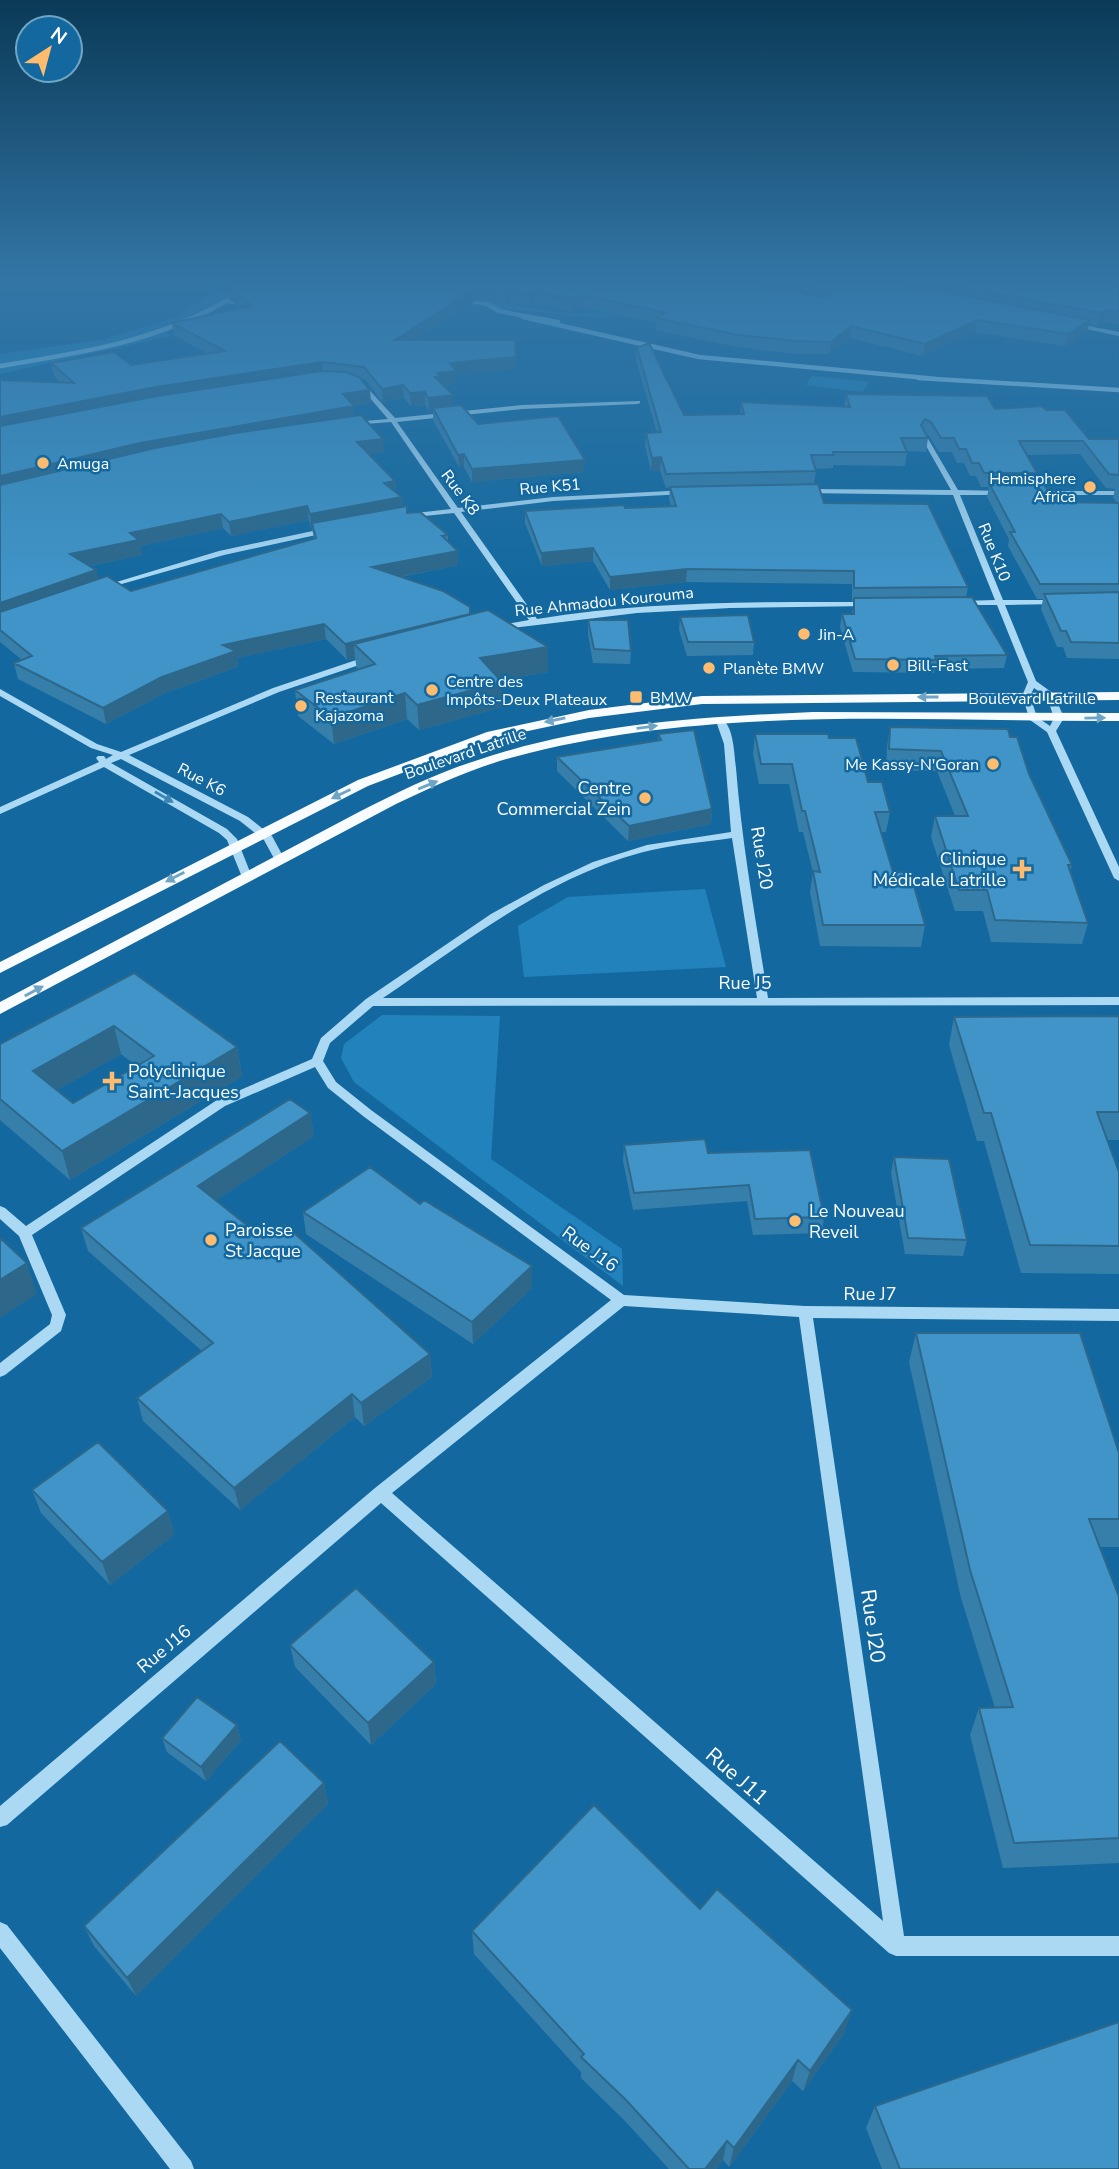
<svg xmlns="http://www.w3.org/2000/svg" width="1119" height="2169" font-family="'Nunito Sans',sans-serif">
<rect width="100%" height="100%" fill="#13699f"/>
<!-- green -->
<path fill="#2283bc" d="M242,278H291L234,300L198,321L166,332L170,336L0,374V354L101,340L177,317L217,289Z
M480,278L626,299L607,319L409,299C435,300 464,297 490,301C529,306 575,323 612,307Z
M812,376L869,382L863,392L806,385Z
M705,889L726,967L524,977L518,926L568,897Z
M382,1015L500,1016L491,1159L622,1249L623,1286L354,1082L341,1058L344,1044Z"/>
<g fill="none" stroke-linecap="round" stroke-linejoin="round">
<!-- stream -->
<path stroke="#9dd7f7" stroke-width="4.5" d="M462,300L485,303L499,311L558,322L523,317L699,357L937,379L918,378L1119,390
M226,301L244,303
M0,366C81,353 160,341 231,298"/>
<!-- minor -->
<path fill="#abd9f4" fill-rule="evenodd" d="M1074,323L1119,332V336L1072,326Z
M357,381H361L395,418L522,405L640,401V403L638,404L522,409L397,422L458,508L553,497L688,490V494H685L553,501L461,512L537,619C646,601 759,602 870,602L874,604L870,606L730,608L637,613L495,630V626L529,620L454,513L404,518V514H407L451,509L391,422L352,425L351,424L354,422L388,419L357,383Z
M924,435L927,437L958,490L1003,491L1007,493L1003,495H960L1003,600H1059L1063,602L1059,604L1005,605L1036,681L1054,694L1064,718L1056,731L1119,867V881L1114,878L1047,732L1030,720L1022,696L1028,682L997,605H962L958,603L962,601L995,600L953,495L804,493L800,491L804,489L951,490L921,437ZM1034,688L1047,697L1054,718L1050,726L1037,717L1030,696Z
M1029,491H1119V495H1029Z
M327,528L331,530L330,532L224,555L104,589L100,587L219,551Z
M371,655L375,658L374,660L279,692L129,755L248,817L272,836L285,860L284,862H276L264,840L240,821L121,759L111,763L227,829L237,839L252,877L251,879H243L242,877L227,840L219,833L104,767L0,814V807L99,762L96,758L98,756H104L106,759L113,755L91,748L0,696V689L97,744L121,752L273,688Z
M721,718C734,726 734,754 736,768C742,845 756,921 768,998L1119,997V1005L373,1006L330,1043L323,1061L336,1082L371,1110L624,1295L805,1306L1119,1309V1321L813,1318L904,1936H1119V1956H896L889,1953L381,1503L7,1825L0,1827V1806L375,1488L611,1300L363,1116L328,1088L315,1067L225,1106L32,1235L66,1315L61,1331L5,1375L0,1377V1363L50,1324L52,1315L19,1236L0,1219V1206L5,1208L26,1226L217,1100L312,1059L321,1038L366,999L491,914L544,885L593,862L647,845L731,832L724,744L716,721ZM732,838L757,998H383C467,941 552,873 652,850C678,844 705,842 732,838ZM624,1306L799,1317L883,1921L392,1493Z
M0,1922L7,1925L191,2161L194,2169H170L0,1948Z"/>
<!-- major -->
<path fill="#f8fcff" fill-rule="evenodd" d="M1119,692V700L702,704L589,718L491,739L368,786L0,973V962L358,780L487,732L589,710L702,696Z
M813,712L1119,713V721C918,722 710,704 514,757C473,768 434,786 396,804L0,1014V1002L357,813C396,793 434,774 475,761C583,724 699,717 813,712Z"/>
</g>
<!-- wall -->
<path fill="#377fab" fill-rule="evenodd" d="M248,278H1119V325L1103,322L1098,325L1089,324L1087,332L1065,346L975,332L923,356L850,338L829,354H795L737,347L656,330V323L583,307L573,311L534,303L531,306L475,301L415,340L516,369L456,375V384L443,385L453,406L478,424L584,472L472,482L464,467H459L433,420V410L429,411L425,405L411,406L404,398L382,402L365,379H360L371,403L353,406L354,416L384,452L369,454L395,481L396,492L402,507L407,513L448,535V541L458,551V565L401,577L470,615L548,647V672L500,680L502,682V707L419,730L407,719L334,744L298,716L295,690L357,670L355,658L347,660L326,639L237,658L238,667L165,693L106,724L18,679L14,663L22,660L0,642V380L61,382L54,376L51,363L131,365L208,354L174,335L172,323L241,308L227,297L226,285ZM781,282L780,288L773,286ZM309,520L311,529H312L314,538L131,591L98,579L89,566L142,555L140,546L223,528L231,536Z
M637,348L684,415L740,414L741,402L844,406L846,394L995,409L1046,410L1089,439H1119V659L1067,658L1063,647H1057L1041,609L1043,599H1037L1008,546L1009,539L987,497L989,487H981L976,476H970L964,463H957L952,452H939L929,436L926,434L928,438L926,452L907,451L905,466L833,465V468L815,469L816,471L814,484L824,503L968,587L966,597L1007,655L1004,668L935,669L934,673L853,672L840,627L842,614H852L854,601H852V584L686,582L610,590L593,561L542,566L525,523V511L671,506L669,499L670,487L666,488L660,471H651L645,446L646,433H657L636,360ZM1080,454L1106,488L1115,489L1113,498L1117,503L1054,502L1035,483L1037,473L1027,455Z
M680,617L754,642L753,655L687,656L679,630Z
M588,620L631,651L630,664L593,663L588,634Z
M890,727L1010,737L1072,865L1070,871L1088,923L1082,944L991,942L983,911H955L931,837L935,816H955L937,771L886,770L887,747Z
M658,734L712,809L711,824L628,841L557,771V757L658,740Z
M755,734L829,738L868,782L890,812L886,832H881L893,872L925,925L921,947L820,946L810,892L813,872L803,832H799L789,784H759L753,754Z
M134,973L237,1047L242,1076L70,1180L0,1120V1044ZM121,1054L137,1066L73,1103L57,1090Z
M1119,1016V1140H1108L1119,1172V1274L1021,1273L984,1141H977L949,1045L954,1017Z
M310,1113L314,1136L216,1200L263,1238L430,1354L432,1377L364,1426L355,1417L240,1510L143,1421L137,1398L202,1351L88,1251L81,1228Z
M624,1145L708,1153L824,1217L822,1233L753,1235L747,1201L633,1210L623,1161Z
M894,1157L967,1240L963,1256L905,1254L891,1173Z
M420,1204L532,1266V1288L473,1344L306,1234L303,1212Z
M916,1333L1119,1453V1547H1100L1119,1597V1863L1003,1868L970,1735L979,1708H995L961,1598L909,1362Z
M32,1490L175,1534L110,1585L41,1513Z
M290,1645L434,1662L436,1684L371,1745L295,1667Z
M237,1725L241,1740L206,1781L167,1752L162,1738Z
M324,1783L328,1804L136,1996L94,1946L84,1926Z
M700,1909L845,2032L803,2091L792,2081L729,2167L723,2160L716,2169H669L624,2120L581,2078V2072L474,1954L472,1931Z
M875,2106L1119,2169H882L866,2128Z"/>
<!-- shaded-wall -->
<path fill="#2d688b" d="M767,278H791L781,280V282L766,289Z
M474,289L475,301L396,352L395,340Z
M534,291V303L531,306V294Z
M583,295V307L573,311V299Z
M1106,310L1103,322L1098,325L1100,313Z
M977,320L975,332L923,356L925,344Z
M1090,320L1087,332L1065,346L1068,334Z
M851,326L850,338L829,354L831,342Z
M516,357V369L456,375V384L441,385L435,377L438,373L450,363Z
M322,362L323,374L0,431V417L156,387Z
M403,385L404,398L382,402V389Z
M370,390L371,403L344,407L343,394Z
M425,392V405L411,406L410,393Z
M453,395L454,409L433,408V410L429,411L428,398Z
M354,406L355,420L0,490V476L140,443Z
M383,439L384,452L359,456L357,442Z
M464,454V467H459L458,455Z
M661,457L660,471H651L652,458Z
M585,460L584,472L472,482V469Z
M395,481L396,495L384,483Z
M402,497L403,512L312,523V529H311L310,514Z
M307,506L309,520L231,536L229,522Z
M221,514L223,528L140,546L142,555L73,569L70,554L130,533Z
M593,548V561L542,566L541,553Z
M458,551V565L374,582L372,567Z
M687,569L686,582L610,590V577Z
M96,570L100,585L0,619V603Z
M470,614L471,629L354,644L355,658L347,660L345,644Z
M324,624L326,639L237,658L238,667L165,693L106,724L103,708L223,645Z
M548,647V672L481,683L480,658Z
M502,682V707L419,730L417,705Z
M405,693L407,719L334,744L331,718Z
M712,809L711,824L628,841L629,826Z
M114,1026L121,1054L41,1099L33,1071Z
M237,1047L242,1076L70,1180L62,1151Z
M310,1113L314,1136L203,1209L198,1186Z
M27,1263L37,1294L0,1318V1280Z
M532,1266V1288L473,1344L472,1322Z
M430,1354L432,1377L364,1426L361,1403Z
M352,1394L355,1417L240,1510L234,1488Z
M168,1511L175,1534L110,1585L102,1562Z
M434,1662L436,1684L371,1745L368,1723Z
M237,1725L241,1740L206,1781L201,1767Z
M324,1783L328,1804L136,1996L127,1978Z
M852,2010L845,2032L803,2091L810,2071Z
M798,2060L792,2081L729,2167L734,2148Z
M727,2141L723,2160L716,2169H705Z"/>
<!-- building -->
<path fill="#4094c7" stroke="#2d688b" stroke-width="2" fill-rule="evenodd" d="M248,278H735L825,298L830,295L829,291L781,280L787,278H873L1090,320L1068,334L977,320L925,344L851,326L831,342L796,341L738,335L656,318L666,313L583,295L573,299L534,291L531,294L474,289L395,340H515L516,357L450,363L456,371L438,373L441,376L435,377L453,395L428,398L425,392L410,393L403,385L382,389L364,367L322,362L156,387L0,417V380L74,383L51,363L114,352L131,365L225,351L172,323L251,306L226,285Z
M909,278H1119V312L1106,310L1100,313Z
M649,343L684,415L744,414L741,402L850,407L846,394L987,396L995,409L1042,406L1046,410H1065L1089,439H1119V475L1109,474L1083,441H1019L1037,473H984L979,463H972L966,449H959L954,438H941L931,422L925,419L921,425L928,438H901L907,452H833L834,455H811L816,471L666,474L661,457L652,458L646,433L661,432L637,348Z
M322,371L346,372L359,377L370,390L343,394L354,406L140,443L0,476V426L157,396Z
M461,405L478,424L558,416L585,460L472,469L464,454L458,455L433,408Z
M361,415L383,439L357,442L395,481L384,483L402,497L310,514L307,506L229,522L221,514L130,533L139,540L70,554L96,570L0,603V485L155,448L235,433Z
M989,483H1043L1054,502L1119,503V584H1040L1010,532H1015Z
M818,484L824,503L928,504L968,587L854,588V571L687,569L610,577L593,548L541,553L525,511L624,505L625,508L676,506L670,487Z
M407,506V513L420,512L448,535L442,536L458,551L372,567L443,591L470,607V614L345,644L324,624L223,645L236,651L162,677L103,708L14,663L32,656L0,630V612L107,576L131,591L316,538L312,523Z
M1119,592V643L1071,642L1066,631H1061L1044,594Z
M972,597L1007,655L935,656L936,660L855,659L842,614H854V598Z
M488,610L548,647L480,658L502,682L417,705L405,693L331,718L295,690L375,664L354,644Z
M748,615L754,642H688L680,617Z
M588,620H628L631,651L594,649Z
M890,727L1008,729L1010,737H1017L1029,774L1072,865H1068L1088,923L995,920L987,890H959L935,816H968L941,751L889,749Z
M694,730L712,809L629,826L557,757L661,740L658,734Z
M755,734H828L829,738H856L868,782H882L890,812H875L893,872H910L925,925H823L813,871L820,872L805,811H802L792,764H761Z
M134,973L237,1047L62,1151L0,1099V1044ZM114,1026L154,1056L73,1103L33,1071Z
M1119,1016V1112H1097L1119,1172V1246L1030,1245L991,1113H984L954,1017Z
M290,1099L310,1113L198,1186L263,1238L284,1224L430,1354L361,1403L352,1394L234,1488L137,1398L213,1343L81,1228Z
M705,1139L708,1153L810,1150L824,1217L755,1219L749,1185L634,1193L624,1145Z
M894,1157L949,1159L967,1240L908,1238Z
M370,1167L420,1204L424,1200L532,1266L472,1322L303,1212Z
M0,1238L27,1263L0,1280Z
M916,1333H1080L1119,1453V1519H1089L1119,1597V1838L1014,1843L979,1708L1013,1707L970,1570Z
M98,1442L168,1511L102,1562L32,1490Z
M356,1588L434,1662L368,1723L290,1645Z
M197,1697L237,1725L201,1767L162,1738Z
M280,1741L324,1783L127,1978L84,1926Z
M594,1805L700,1909L717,1889L852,2010L810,2071L798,2060L734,2148L727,2141L705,2169H689L626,2100L581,2057L584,2054L472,1931Z
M1119,2022V2169H900L875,2106Z"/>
<!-- one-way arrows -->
<defs><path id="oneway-solid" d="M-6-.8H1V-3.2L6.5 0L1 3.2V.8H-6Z" transform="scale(1.75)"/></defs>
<g fill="#6fa4c5">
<use href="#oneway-solid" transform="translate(928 697) rotate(180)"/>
<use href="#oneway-solid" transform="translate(1095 718) rotate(-1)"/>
<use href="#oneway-solid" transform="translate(555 720) rotate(169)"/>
<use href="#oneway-solid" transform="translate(647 727) rotate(-7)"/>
<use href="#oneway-solid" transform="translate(428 785) rotate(-22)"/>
<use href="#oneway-solid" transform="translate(341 794) rotate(154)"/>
<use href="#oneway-solid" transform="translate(175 877) rotate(153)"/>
<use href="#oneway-solid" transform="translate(34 991) rotate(-28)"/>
</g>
<use fill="#3985b4" href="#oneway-solid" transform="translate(164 797) rotate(30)"/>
<!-- sky -->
<linearGradient id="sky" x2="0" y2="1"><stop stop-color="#0a3a57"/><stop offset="0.48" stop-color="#3376a6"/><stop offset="1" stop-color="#3376a6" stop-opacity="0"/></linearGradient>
<rect width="1119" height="581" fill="url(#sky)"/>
<!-- markers -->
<g fill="#ffbb6e" stroke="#13699f" stroke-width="2.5">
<circle cx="43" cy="463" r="7"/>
<circle cx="1090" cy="487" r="7"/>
<circle cx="804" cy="634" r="7"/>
<circle cx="893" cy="665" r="7"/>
<circle cx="709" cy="668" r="7"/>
<circle cx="432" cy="690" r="7"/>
<rect x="629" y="690" width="14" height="14" rx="3.5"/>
<circle cx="301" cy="706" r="7"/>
<circle cx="993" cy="764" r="7"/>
<circle cx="645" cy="798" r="7"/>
<path d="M1018.5 858.5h7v7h7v7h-7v7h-7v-7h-7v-7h7z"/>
<path d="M108.5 1070.5h7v7h7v7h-7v7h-7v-7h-7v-7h7z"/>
<circle cx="795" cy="1221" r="7"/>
<circle cx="211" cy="1240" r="7"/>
</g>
<g text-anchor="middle" stroke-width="5" stroke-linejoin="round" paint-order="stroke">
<!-- far-poi labels -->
<g font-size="16" fill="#fff" stroke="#13699f" text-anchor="start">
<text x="57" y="469">Amuga</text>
<text x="1076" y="484" text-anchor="end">Hemisphere<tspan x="1076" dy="18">Africa</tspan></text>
<text x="818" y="640">Jin-A</text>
<text x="907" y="671">Bill-Fast</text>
<text x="723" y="674">Planète BMW</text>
<text x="446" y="687">Centre des<tspan x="446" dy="18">Impôts-Deux Plateaux</tspan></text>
<text x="315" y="703">Restaurant<tspan x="315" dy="18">Kajazoma</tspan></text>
<text x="650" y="703">BMW</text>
<text x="979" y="770" text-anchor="end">Me Kassy-N'Goran</text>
</g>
<!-- far-street labels -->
<g font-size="16" fill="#fff" stroke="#13699f">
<text transform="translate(550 486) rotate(-5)" y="6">Rue K51</text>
<text transform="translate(461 492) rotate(53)" y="6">Rue K8</text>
<text transform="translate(995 552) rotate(68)" y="6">Rue K10</text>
<text transform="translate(604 601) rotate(-6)" y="6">Rue Ahmadou Kourouma</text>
<text x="1032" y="704">Boulevard Latrille</text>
<text transform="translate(465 753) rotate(-19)" y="6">Boulevard Latrille</text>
<text transform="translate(202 779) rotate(28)" y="6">Rue K6</text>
</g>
<!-- poi labels -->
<g font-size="18" fill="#fff" stroke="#13699f" text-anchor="start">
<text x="631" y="794" text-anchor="end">Centre<tspan x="631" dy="21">Commercial Zein</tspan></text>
<text x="1006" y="865" text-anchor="end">Clinique<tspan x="1006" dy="21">Médicale Latrille</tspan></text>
<text x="128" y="1077">Polyclinique<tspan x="128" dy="21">Saint-Jacques</tspan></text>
<text x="809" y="1217">Le Nouveau<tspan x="809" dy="21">Reveil</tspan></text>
<text x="225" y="1236">Paroisse<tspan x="225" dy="21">St Jacque</tspan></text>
</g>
<!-- street labels -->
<g font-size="18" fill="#fff" stroke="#13699f">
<text transform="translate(762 858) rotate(81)" y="6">Rue J20</text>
<text x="745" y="989">Rue J5</text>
<text transform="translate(590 1249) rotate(36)" y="6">Rue J16</text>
<text x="870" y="1300">Rue J7</text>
<text transform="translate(164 1649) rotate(-40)" y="6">Rue J16</text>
</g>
<!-- near-street labels -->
<g font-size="21" fill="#fff" stroke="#13699f">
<text transform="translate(873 1626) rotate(82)" y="7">Rue J20</text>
<text transform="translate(737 1776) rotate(41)" y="7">Rue J11</text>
</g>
</g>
<!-- north arrow -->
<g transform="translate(49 49) rotate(36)"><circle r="33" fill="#13699f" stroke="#71a5c5" stroke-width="2"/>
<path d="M0-5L12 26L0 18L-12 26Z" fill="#ffbb6e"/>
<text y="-10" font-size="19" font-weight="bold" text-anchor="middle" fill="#ffffff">N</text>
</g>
</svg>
